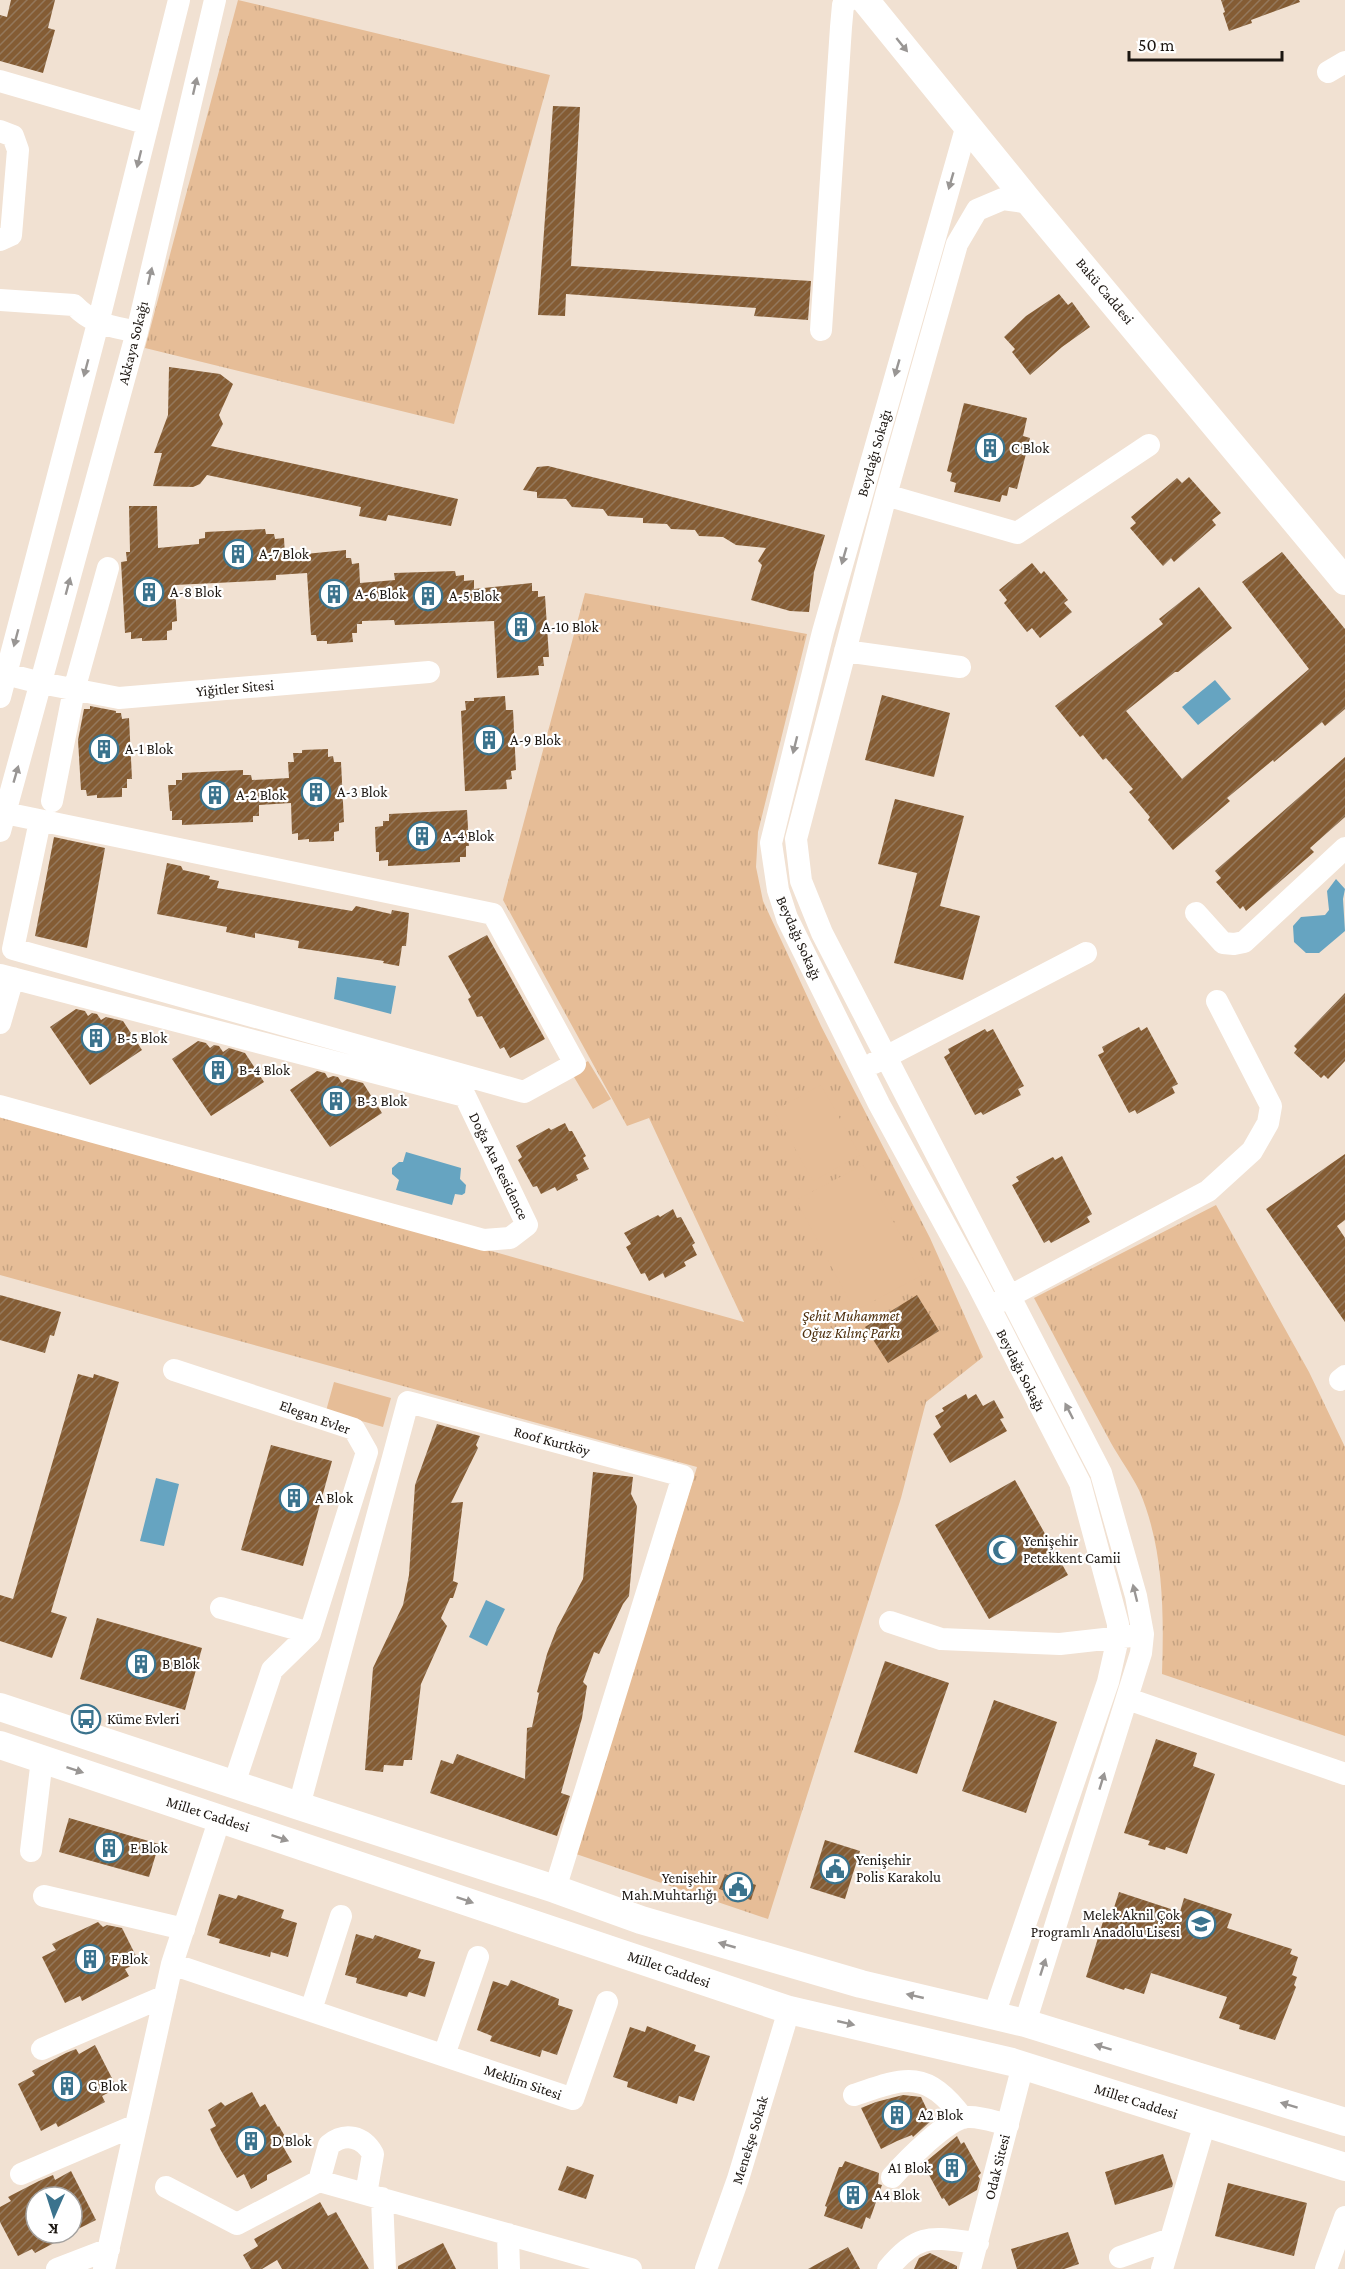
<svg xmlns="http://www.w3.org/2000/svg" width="1345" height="2269" font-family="'Crimson Pro',serif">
<defs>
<pattern id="grass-tufts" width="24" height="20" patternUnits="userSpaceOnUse" patternTransform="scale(1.5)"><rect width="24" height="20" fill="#e6bd97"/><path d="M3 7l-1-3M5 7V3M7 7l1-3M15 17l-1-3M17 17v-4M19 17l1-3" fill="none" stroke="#c5a281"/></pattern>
<pattern id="building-hatch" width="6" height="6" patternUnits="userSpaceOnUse" patternTransform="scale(1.5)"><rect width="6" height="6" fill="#845c34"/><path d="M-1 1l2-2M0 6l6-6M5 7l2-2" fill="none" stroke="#94785c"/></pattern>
</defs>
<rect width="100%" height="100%" fill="#f1e1d2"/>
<!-- grass -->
<path fill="url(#grass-tufts)" d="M238,0L550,75L454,424L145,348Z
M585,593L807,634L758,832L756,867L763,901L821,1026L930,1238L983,1357L926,1402L901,1498L768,1919L576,1854L697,1467L0,1275V1113L744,1322L649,1118L627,1126L503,900Z
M1216,1205L1309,1372L1345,1447V1736L1162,1674C1164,1613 1164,1548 1139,1490C1131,1474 1120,1459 1111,1443C1085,1395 1060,1347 1034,1298Z"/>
<!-- pitch -->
<path fill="#e6bd97" d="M588,1061L611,1099L593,1109L571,1072Z
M821,1085L860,1155L813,1181L774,1111Z
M863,1165L922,1275L855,1311L796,1200Z
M334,1382L391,1398L383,1427L326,1411Z"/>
<!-- water -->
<path fill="#66a4c1" d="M1215,680L1231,699L1198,725L1182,707Z
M1336,879L1345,889L1343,899L1345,931L1319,953H1306L1294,942L1293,926L1301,917L1325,915L1329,910L1327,891Z
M337,977L396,986L391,1014L334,999Z
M406,1152L461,1168L460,1179L466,1185L465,1193L462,1195L455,1194L452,1205L396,1190L399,1180L392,1174V1168L399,1162H403Z
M156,1478L179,1484L164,1546L140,1541Z
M486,1600L505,1609L487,1646L469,1637Z"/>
<!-- building -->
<path fill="url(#building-hatch)" d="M11,0H55L48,28L55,30L43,73L0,61V15L7,17Z
M1221,0H1299L1300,2L1251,20L1252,23L1229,31L1223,13L1225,12Z
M553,106L580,107L571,266L811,281L808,320L754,316L756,308L566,294L565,316L538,315Z
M1059,294L1068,305L1072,302L1090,327L1062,347L1030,375L1012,352L1015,349L1004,337L1026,316Z
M169,367L220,374L233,384L219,415L223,424L211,446L458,499L451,526L388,515L386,521L359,516L361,507L207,475L200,484L193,487L153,486L162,453H154L168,415Z
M964,403L1027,418L1023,436L1030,438L1017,489L1009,487L1007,496L1002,495L1000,502L954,492L956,483L950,481L952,473L947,471Z
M548,466L825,535L814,572L809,612L790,611L751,600L762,565L758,561L766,548L736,545L723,537L699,536L695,530L671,529L667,524L643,523V518L608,516L603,509L572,507L566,499L537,498V492L523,490L537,467Z
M1189,477L1221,513L1212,520L1216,525L1174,562L1171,558L1163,566L1130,528L1136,523L1131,517L1177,478L1182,483Z
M129,506H157L158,548L199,544V539L205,538V532L265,529L266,534H274L275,539L284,538L285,556L346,550V558H351L352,564L359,563L360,583L395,580L394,573L455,571L456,576L464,575V581L474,580V589L532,583V591H538V597L545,596L549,657H543L544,666H538L539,675L497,678L494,621L395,625L394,620L362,621V624H357V633H352L353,642L327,644V641H317L316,635H311L307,573L276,575V580L175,585L177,621L172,622V630L167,631V640L142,641V638L131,639V632L125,633L121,562L127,561L126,552H130Z
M1282,552L1345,629V709L1325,726L1322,722L1274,762L1273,760L1227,798L1230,801L1173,850L1148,820L1150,817L1129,792L1133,789L1106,758L1103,760L1083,735L1080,737L1055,706L1163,624L1159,619L1199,587L1232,628L1178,672H1175L1126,711L1182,779L1309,669L1242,582Z
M1032,563L1041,574L1044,571L1068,600L1064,603L1072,612L1040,638L1032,628L1027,632L1004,603L1007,600L999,590Z
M882,695L950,713L934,777L865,760Z
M505,696L506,710H513L516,770L511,771L512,779L506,780L507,789L465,791L461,711L466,710L465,701H474V698Z
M90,706L116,711V713H121L122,719L129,718L132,779H127V788H122V797L97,798V795L87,796L86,790H81L78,740L84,709H90Z
M328,749V757L333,756L334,762H341L344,822L339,823V831L334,832V841L309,842V839L298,840V833L292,834L291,803L259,805V816H253V822L182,825V820H172V811H170L168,785H176V780H182V773L243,770V775H251L252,780L289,778L288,762H294L293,753H302V750Z
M1345,757V817L1310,848L1314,852L1246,911L1243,906L1240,909L1216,882L1221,878L1215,871Z
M895,799L964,816L940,906L980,916L963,980L894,963L917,873L878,864Z
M467,810L469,846H466V857H460V862L388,866V860L379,861V852H376L375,827L383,826V821H389V814Z
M54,837L105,848L87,948L35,936Z
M167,863L181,866L183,870L210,876L209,879L219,881L217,888L352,911L356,906L391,914L392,910L409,913L406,946H402L399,966L383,963L384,961L298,948L299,941L255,933V938L226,932L227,927L157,914Z
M487,935L545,1039L510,1058L504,1047L500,1049L482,1016L477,1017L468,999L471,997L448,956Z
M1345,993V1061L1328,1079L1324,1075L1321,1078L1294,1053L1297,1049L1294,1046Z
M76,1009L85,1011L88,1016L92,1013L97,1014L101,1020L106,1017L123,1021L142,1050L90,1085L50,1027Z
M1139,1027L1141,1031L1147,1027L1178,1084L1172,1087L1175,1093L1137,1114L1135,1110L1129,1113L1098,1055L1104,1052L1102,1047Z
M985,1029L987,1032L993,1029L1024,1086L1018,1089L1021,1095L983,1115L981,1112L975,1115L944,1057L950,1053L948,1049Z
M198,1041L206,1043L210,1048L214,1045L219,1046L223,1052L229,1048L245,1053L264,1082L211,1116L172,1059Z
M317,1071L325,1073L328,1078L333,1076L338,1077L342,1083L347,1079L363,1083L382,1113L330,1147L290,1090Z
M565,1123L569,1131H572L586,1156L583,1158L589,1169L576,1175L578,1180L557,1191L555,1187L541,1194L537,1186L533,1187L518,1160L522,1157L516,1146L549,1128L551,1130Z
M1345,1154V1220L1337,1226L1345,1238V1322L1266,1209Z
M1062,1156L1092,1214L1087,1217L1090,1222L1051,1243L1049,1240L1044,1243L1012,1185L1019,1181L1016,1177L1053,1157L1055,1160Z
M673,1209L677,1218L681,1217L695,1243L692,1245L697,1255L684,1262L686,1266L665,1278L663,1273L649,1281L645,1273L641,1274L626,1247L631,1244L624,1233L658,1215L660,1217Z
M0,1295L61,1312L54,1336L50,1335L45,1353L0,1340Z
M917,1295L939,1331L888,1363L865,1327Z
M78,1374L93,1378L94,1374L119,1382L51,1612L67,1617L52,1658L0,1641V1595L13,1599Z
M966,1394L968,1399L976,1394L983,1406L994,1400L1004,1418L1000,1419L1007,1431L950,1463L933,1434L941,1427L935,1416L944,1411L942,1408Z
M437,1424L480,1436L476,1445L478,1448L451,1503L463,1502L453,1581L458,1583L453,1598H450L441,1618L447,1626L421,1684L412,1760H404L403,1766L384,1765L383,1772L365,1770L373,1668L403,1605L409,1575L415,1485Z
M271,1445L332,1461L303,1566L241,1550Z
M593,1472L633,1477L631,1494L637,1506L629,1596L623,1604L599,1654L594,1652L583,1682L587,1686L582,1718L561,1793L570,1796L557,1836L430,1793L441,1760L453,1764L457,1754L525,1779L527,1728L532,1727L539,1693L537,1692L547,1654L557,1628L583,1579Z
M1015,1480L1068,1575L989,1619L935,1525Z
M97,1618L202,1648L185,1710L80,1679Z
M885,1661L949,1683L917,1774L854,1752Z
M994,1700L1057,1722L1026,1813L962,1791Z
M1156,1739L1197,1753L1193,1766L1215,1774L1187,1854L1166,1847L1165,1850L1148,1845L1150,1841L1124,1833Z
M69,1818L159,1844L149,1877L59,1852Z
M825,1840L860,1851L845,1899L810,1888Z
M725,1874L756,1885L751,1900L719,1889Z
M1119,1892L1180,1912L1184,1898L1232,1914L1227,1928L1292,1949L1290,1954L1298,1957L1292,1975L1297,1977L1294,1985L1296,1987L1275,2040L1239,2029L1240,2025L1219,2018L1227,1997L1151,1973L1144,1994L1125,1988L1124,1990L1086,1977L1105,1915L1111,1917Z
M219,1894L236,1899L238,1895L284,1910L281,1918L297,1923L288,1957L271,1952L270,1957L240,1949L219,1943L220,1939L207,1935Z
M98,1922L103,1927L107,1925L122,1928L139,1962L125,1969L129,1976L82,2001L80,1996L65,2003L42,1957L56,1950L52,1944Z
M356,1934L373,1939L375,1935L421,1950L418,1958L435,1962L425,1997L409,1992L407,1997L377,1989L356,1983L357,1978L345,1975Z
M511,1980L559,1999L558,2005L573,2010L557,2055L542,2050L540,2057L490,2041L492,2036L477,2030L493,1981L508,1986Z
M647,2026L696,2045L694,2051L710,2056L694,2101L679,2096L677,2104L627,2087L628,2082L613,2077L630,2027L645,2032Z
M95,2045L117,2088L102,2096L105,2102L58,2127L56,2123L41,2131L18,2084L35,2075L32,2071L66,2053L76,2049L79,2054Z
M252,2092L260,2107L265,2104L278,2127L279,2126L287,2140L281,2143L292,2162L267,2175V2180L251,2189L244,2174L237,2178L220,2149L210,2129L216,2126L208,2110L221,2102L225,2106Z
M903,2095L921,2097L932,2120L913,2137L912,2135L897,2141L881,2149L861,2108L876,2102Z
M957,2136L961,2144L964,2142L981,2173L978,2176L980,2179L977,2190L949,2206L944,2198L942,2199L923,2164Z
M1163,2154L1173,2184L1172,2187L1115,2205L1105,2172Z
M845,2161L879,2173L878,2184L882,2185L870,2219L866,2217L862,2229L824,2216L827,2207L825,2206L839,2167H842Z
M567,2166L594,2175L586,2199L558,2190Z
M71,2171L96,2220L72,2232V2197H36V2233H73L35,2253L32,2249L18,2256L0,2222V2207L11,2201L8,2197L39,2181L53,2175L55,2180Z
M1228,2183L1307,2203L1294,2256L1215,2236Z
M320,2202L328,2216L336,2212L369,2269H282L277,2260L262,2269H251L243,2255L258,2246L254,2239Z
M1068,2232L1079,2264L1064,2269H1017L1011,2249Z
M443,2243L456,2269H398V2266Z
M848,2247L860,2269H808Z
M930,2253L957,2266V2269H914L919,2258Z"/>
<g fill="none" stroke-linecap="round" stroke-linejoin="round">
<!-- minor -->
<path stroke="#fff" stroke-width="22" d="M1328,72L1345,62
M0,81L148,124
M967,125L823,632L771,843L778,890L787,918L879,1104L977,1283L1080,1483L1118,1624V1638L1108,1682L994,2015
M0,131L13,136L18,150L11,235L0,240
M0,300L74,305C93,325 111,326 137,332
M821,330L841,27L843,5L849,0
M886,495L1017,533L1149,445
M845,651L960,667
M6,674L41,683L119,698L429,672
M0,697L98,323L179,0
M52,801L74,690L108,568
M5,813L493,914L575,1064L524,1092L13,949L40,821
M0,831L137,332L215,0
M1196,913L1223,943L1234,944L1244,942L1345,848
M0,975L465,1096L527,1225L510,1238L484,1240L0,1106
M0,1023L13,978
M874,1063L1086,953
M997,1303L1208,1191L1252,1151L1268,1123L1271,1106L1217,1001
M174,1370L354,1429L367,1452L310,1633L272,1670L234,1784
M1340,1380L1345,1376
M221,1608L310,1633
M890,1622L941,1639L1060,1644L1131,1636
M1128,1699L1345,1774
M299,1806L408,1402L683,1476L555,1889
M31,1851L42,1759
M44,1896L184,1929
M172,1964L573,2099L607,2002
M311,2010L341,1916
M1025,2023L1141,1653L1143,1634L1136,1596L1101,1473L822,933L801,881L796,839L886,495L957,244L977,210L1003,199L1030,203
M42,2049L165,1996
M444,2055L478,1957
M854,2095C906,2077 926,2069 963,2118
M21,2174L136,2125
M892,2177C906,2161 947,2119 967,2117C981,2116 995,2122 1008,2125
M319,2181L329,2145C345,2132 363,2136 373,2154L366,2194
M166,2187L237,2224L319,2181L631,2269
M382,2198L385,2269
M508,2234L509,2269
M1120,2257L1170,2239
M57,2269L109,2249
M104,2269L172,1964L220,1818
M706,2269L738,2179L789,2010
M888,2269C919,2231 933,2238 978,2243
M970,2269L1023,2065
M1162,2269L1205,2123
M1326,2269L1345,2217"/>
<!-- major -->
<path stroke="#fff" stroke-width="28" d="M865,0L1030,203L1345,581
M0,1707L299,1806L555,1889L641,1920L861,1984L1025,2023L1345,2122
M0,1745L789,2010L1012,2062L1345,2167"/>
</g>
<!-- one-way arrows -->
<defs><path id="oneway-solid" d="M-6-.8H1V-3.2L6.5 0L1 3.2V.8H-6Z" transform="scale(1.5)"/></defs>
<g fill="#999694">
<use href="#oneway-solid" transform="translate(902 45) rotate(51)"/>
<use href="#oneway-solid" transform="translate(195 86) rotate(-77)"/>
<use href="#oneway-solid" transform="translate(139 159) rotate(104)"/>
<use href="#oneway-solid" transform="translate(951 181) rotate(106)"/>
<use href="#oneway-solid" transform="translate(150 276) rotate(-77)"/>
<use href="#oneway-solid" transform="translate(86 368) rotate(105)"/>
<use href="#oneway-solid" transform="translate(897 368) rotate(106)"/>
<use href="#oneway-solid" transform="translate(844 556) rotate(106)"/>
<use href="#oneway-solid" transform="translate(68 586) rotate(-75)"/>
<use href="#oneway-solid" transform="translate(16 638) rotate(105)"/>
<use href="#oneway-solid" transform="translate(795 745) rotate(104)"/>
<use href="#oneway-solid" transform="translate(16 774) rotate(-74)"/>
<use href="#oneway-solid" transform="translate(1069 1411) rotate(-117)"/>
<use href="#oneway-solid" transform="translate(1135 1593) rotate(-104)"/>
<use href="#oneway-solid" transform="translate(75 1770) rotate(18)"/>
<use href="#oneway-solid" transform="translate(1102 1781) rotate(-73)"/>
<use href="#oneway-solid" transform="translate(280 1838) rotate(19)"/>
<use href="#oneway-solid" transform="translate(465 1900) rotate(19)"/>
<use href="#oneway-solid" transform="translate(727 1945) rotate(-164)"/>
<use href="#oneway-solid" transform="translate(1043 1967) rotate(-72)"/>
<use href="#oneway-solid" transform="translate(915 1996) rotate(-167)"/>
<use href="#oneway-solid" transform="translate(846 2023) rotate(13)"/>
<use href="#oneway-solid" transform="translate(1103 2047) rotate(-163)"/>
<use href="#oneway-solid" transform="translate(1289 2105) rotate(-163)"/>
</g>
<!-- icons -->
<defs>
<g id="building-ring" transform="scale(1.5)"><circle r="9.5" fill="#fff" stroke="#3b738d" stroke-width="1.5"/><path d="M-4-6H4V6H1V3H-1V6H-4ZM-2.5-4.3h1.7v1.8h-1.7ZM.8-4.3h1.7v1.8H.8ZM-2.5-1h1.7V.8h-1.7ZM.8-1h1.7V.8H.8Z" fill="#3b738d"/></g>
<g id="mosque-ring" transform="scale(1.5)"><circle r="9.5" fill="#fff" stroke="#3b738d" stroke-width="1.5"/><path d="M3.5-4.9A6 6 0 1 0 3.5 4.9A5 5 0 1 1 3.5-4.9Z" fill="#3b738d"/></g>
<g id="bus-ring" transform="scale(1.5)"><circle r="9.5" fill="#fff" stroke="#3b738d" stroke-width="1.5"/><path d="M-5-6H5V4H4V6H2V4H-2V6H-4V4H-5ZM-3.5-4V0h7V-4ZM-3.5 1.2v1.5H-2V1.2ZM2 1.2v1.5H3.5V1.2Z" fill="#3b738d"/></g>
<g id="civic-ring" transform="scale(1.5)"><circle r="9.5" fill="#fff" stroke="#3b738d" stroke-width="1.5"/><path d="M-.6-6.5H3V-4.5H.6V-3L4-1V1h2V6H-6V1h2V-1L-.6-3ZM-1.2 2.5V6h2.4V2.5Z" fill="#3b738d"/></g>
<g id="school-ring" transform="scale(1.5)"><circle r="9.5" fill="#fff" stroke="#3b738d" stroke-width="1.5"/><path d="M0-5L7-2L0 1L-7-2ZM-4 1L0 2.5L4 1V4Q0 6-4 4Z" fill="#3b738d"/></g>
</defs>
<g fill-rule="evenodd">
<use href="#building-ring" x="990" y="448"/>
<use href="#building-ring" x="238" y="554"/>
<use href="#building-ring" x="149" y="592"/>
<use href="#building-ring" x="334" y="594"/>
<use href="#building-ring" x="428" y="596"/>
<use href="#building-ring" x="521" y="627"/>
<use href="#building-ring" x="489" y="740"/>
<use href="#building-ring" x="104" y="749"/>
<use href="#building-ring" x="316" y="792"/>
<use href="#building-ring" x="215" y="795"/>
<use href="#building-ring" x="422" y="836"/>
<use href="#building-ring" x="96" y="1038"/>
<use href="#building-ring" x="218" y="1070"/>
<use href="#building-ring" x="336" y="1101"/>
<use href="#building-ring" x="294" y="1498"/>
<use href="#mosque-ring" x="1002" y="1550"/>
<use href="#building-ring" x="141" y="1664"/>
<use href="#bus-ring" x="86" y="1719"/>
<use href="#building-ring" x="109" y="1848"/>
<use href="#civic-ring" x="835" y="1869"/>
<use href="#civic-ring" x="738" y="1887"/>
<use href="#school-ring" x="1201" y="1924"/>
<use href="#building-ring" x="90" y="1959"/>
<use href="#building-ring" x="67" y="2086"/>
<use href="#building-ring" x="897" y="2115"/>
<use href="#building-ring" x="251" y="2141"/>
<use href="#building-ring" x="952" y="2168"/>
<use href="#building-ring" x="853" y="2195"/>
</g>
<g text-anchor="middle" stroke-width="4.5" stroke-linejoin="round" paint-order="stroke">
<!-- street labels -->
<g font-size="15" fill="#1c1611" stroke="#fff">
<text transform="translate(1105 291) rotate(50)" y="5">Bakü Caddesi</text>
<text transform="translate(133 343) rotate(-76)" y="5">Akkaya Sokağı</text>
<text transform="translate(874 453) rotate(-74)" y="5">Beydağı Sokağı</text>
<text transform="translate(235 688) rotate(-5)" y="5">Yiğitler Sitesi</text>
<text transform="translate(799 938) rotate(66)" y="5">Beydağı Sokağı</text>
<text transform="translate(499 1166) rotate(64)" y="5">Doğa Ata Residence</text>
<text transform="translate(1021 1370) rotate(63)" y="5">Beydağı Sokağı</text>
<text transform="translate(315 1417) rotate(20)" y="5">Elegan Evler</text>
<text transform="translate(552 1441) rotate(15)" y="5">Roof Kurtköy</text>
<text transform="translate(208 1814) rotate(18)" y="5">Millet Caddesi</text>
<text transform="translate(669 1969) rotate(19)" y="5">Millet Caddesi</text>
<text transform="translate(523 2082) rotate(19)" y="5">Meklim Sitesi</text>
<text transform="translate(1136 2101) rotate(18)" y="5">Millet Caddesi</text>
<text transform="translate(750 2140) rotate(-73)" y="5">Menekşe Sokak</text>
<text transform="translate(997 2167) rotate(-76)" y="5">Odak Sitesi</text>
</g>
<!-- poi labels -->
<g font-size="15" fill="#1c1611" stroke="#fff" text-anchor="start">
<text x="1011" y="453">C Blok</text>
<text x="259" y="559">A-7 Blok</text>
<text x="170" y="597">A-8 Blok</text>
<text x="355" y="599">A-6 Blok</text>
<text x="449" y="601">A-5 Blok</text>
<text x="542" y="632">A-10 Blok</text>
<text x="510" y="745">A-9 Blok</text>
<text x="125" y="754">A-1 Blok</text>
<text x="337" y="797">A-3 Blok</text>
<text x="236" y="800">A-2 Blok</text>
<text x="443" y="841">A-4 Blok</text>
<text x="117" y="1043">B-5 Blok</text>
<text x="239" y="1075">B-4 Blok</text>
<text x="357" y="1106">B-3 Blok</text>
<text x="315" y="1503">A Blok</text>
<text x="1023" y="1546">Yenişehir<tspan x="1023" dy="17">Petekkent Camii</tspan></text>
<text x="162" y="1669">B Blok</text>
<text x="107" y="1724">Küme Evleri</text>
<text x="130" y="1853">E Blok</text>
<text x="856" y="1865">Yenişehir<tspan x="856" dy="17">Polis Karakolu</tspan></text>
<text x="717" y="1883" text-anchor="end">Yenişehir<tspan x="717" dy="17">Mah.Muhtarlığı</tspan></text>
<text x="1180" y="1920" text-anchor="end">Melek Aknil Çok<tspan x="1180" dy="17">Programlı Anadolu Lisesi</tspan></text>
<text x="111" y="1964">F Blok</text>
<text x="88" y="2091">G Blok</text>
<text x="918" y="2120">A2 Blok</text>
<text x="272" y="2146">D Blok</text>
<text x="931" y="2173" text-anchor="end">A1 Blok</text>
<text x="874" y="2200">A4 Blok</text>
</g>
<!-- park labels -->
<g font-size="15" font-style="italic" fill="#4d2e0c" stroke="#fff">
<text x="851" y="1321">Şehit Muhammet<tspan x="851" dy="17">Oğuz Kılınç Parkı</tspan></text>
</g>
</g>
<!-- north arrow -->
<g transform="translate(54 2215) rotate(183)"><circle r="28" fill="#ffffff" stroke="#a4a2a0" stroke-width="1.5"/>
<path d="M0-4.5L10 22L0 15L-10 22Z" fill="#3b738d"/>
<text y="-9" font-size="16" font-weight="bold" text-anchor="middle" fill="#1c1611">K</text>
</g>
<!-- scale -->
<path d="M1129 51v9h153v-9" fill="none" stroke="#1c1611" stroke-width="3"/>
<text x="1138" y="51" font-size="18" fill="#1c1611" stroke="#ffffff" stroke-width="4.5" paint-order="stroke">50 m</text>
</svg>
